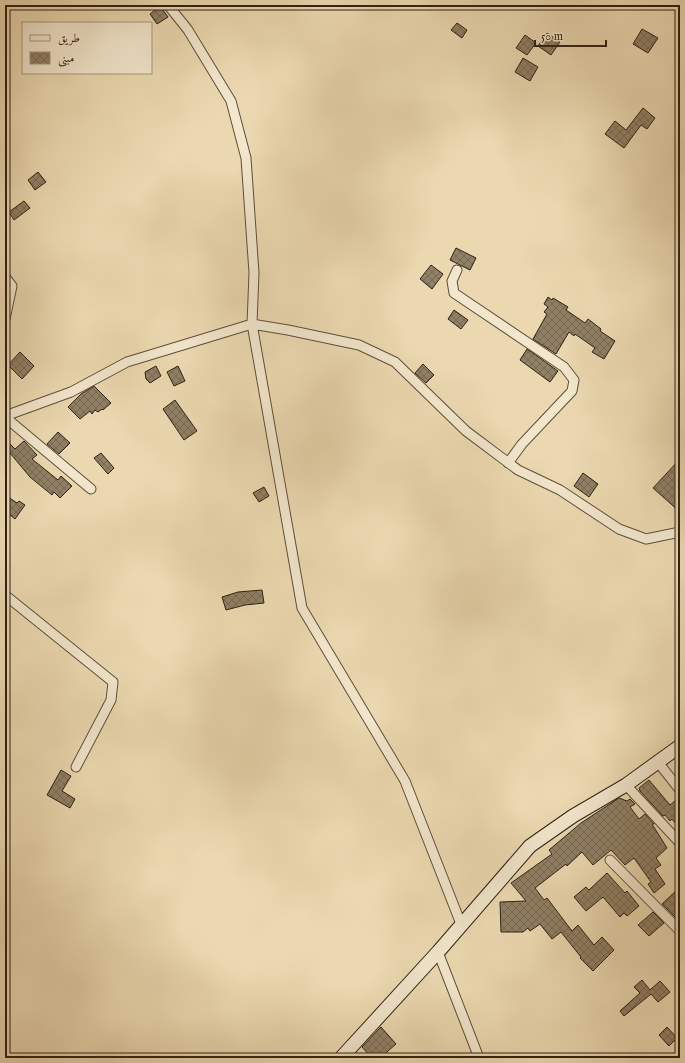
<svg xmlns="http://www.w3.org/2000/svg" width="685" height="1063" font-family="'IM FELL English',Amiri,serif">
<defs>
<pattern id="building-cross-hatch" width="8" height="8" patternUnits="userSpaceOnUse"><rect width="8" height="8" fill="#908065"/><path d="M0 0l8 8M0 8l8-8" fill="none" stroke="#766852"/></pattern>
</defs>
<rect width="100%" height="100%" fill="#ebd8b0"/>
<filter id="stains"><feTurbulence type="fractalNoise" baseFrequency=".005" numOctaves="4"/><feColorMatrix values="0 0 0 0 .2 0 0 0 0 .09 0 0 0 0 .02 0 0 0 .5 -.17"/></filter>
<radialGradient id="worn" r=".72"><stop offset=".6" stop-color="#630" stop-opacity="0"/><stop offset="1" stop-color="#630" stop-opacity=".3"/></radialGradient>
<!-- building -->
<path fill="url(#building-cross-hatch)" stroke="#2e2114" d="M160,6L168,17L157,24L150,14Z
M457,23L467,30L462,38L451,30Z
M642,29L658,38L648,53L633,44Z
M547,33L560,42L551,55L538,46Z
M525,35L536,43L527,55L516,48Z
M523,58L538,67L530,81L515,72Z
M643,108L655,118L647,129L641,125L624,148L605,134L615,121L626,130Z
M38,172L46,182L35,190L28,180Z
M24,201L30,208L14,220L9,212Z
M456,248L476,258L470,270L450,260Z
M431,265L443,274L432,289L420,279Z
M548,297L552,300L553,298L568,307L566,310L585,323L588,319L601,329L600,331L615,341L604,359L592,352L595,348L575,334L574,336L569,332L556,354L533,339L547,314L544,312L548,307L544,304Z
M454,310L468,320L461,329L448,319Z
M527,349L558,371L550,382L520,360Z
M20,352L34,366L22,379L8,365Z
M423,364L434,375L426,383L415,373Z
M156,366L161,376L150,383L146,379L145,372Z
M178,366L185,381L174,386L167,372Z
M94,386L111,403L103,410L102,409L98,412L95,410L92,414L90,411L80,419L68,407L81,394Z
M175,400L197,431L184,440L163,409Z
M58,432L70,443L59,454L47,444Z
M5,439L15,449L24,441L37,455L32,459L58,480L61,476L72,486L60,498L54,492L52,495L30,477L5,447Z
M101,453L114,468L108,474L94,458Z
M680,459V512L653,488Z
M583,473L598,484L589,497L574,486Z
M264,487L269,496L259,502L253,493Z
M5,495L17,503L19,501L25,505L15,519L5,511Z
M262,590L264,603L245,605L226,610L222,597L238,592Z
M61,770L71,776L62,791L75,799L70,808L47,795Z
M649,780L670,805L680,797V829L672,819L670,821L665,815L663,816L640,791L639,788Z
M619,798L627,801L630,799L635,804L630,807L639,819L645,814L654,824H652L667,848L656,858L661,865L655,869L665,884L654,893L648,884L651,882L634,858L625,865L611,850L593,865L582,852L567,866L566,864L535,888L544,900L547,898L572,931L578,925L594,945L602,937L614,950L593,971L580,958L581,957L561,932L552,939L540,924L530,931L528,928L523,932H501L500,902L526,901L511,883L552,854L549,850L581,823Z
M607,873L625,893L627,891L639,906L627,916L624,913L620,917L603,897L586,911L574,897L586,887L589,890Z
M680,887V922L662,904Z
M653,912L664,923L649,936L638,925Z
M642,980L650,990L660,981L670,992L658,1002L651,994L624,1016L620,1011L640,993L634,987Z
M381,1027L396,1044L380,1058H372L362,1047Z
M667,1027L677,1038L669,1046L659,1035Z"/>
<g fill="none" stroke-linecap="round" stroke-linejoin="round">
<!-- street casing -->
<g stroke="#5d4f3b" stroke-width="11">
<path id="street" d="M168,5L188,30L231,101L246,158L254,273L252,324L302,608L405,781L461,924
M457,270L452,281L454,293L564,367L574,380L572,391L522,444L508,463
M5,277L12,286L5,319
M5,416L71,392L127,362L252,324L288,330L359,345L395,362L466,431L518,470L560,490L619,529L646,539L680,532
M5,417L91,489
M5,595L113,682L111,700L76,767
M657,761L680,790
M626,785L680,843
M610,860L680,931
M438,952L479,1058"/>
</g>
<!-- secondary casing -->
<g stroke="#2e2114" stroke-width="15">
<path id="secondary" d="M341,1058L438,952L530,846L573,816L626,785L680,746"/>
</g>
<!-- street -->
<use href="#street" stroke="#f2e6cc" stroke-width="9"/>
<!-- secondary -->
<use href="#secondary" stroke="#f2e6cc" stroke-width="13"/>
</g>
<!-- margin -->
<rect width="685" height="1063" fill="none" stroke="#ebd8b0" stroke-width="20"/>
<rect x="6" y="6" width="673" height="1051" fill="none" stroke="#2e2114" stroke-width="2"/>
<rect x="10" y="10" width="665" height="1043" fill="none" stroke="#2e2114"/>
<!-- legend -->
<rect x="22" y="22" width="130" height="52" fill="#f2e6cc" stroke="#a49782"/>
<rect x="30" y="35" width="20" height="6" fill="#f2e6cc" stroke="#a49782"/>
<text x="58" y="42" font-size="12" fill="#2e2114">طريق</text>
<rect x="30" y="52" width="20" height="12" fill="url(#building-cross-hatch)" stroke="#a49782"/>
<text x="58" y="62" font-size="12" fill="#2e2114">مبنى</text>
<!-- scale -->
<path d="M535 40v6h71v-6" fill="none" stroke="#2e2114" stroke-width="2"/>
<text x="541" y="40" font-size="12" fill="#2e2114" stroke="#f2e6cc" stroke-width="3" paint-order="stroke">50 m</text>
<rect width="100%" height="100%" filter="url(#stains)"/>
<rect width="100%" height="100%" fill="url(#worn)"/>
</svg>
